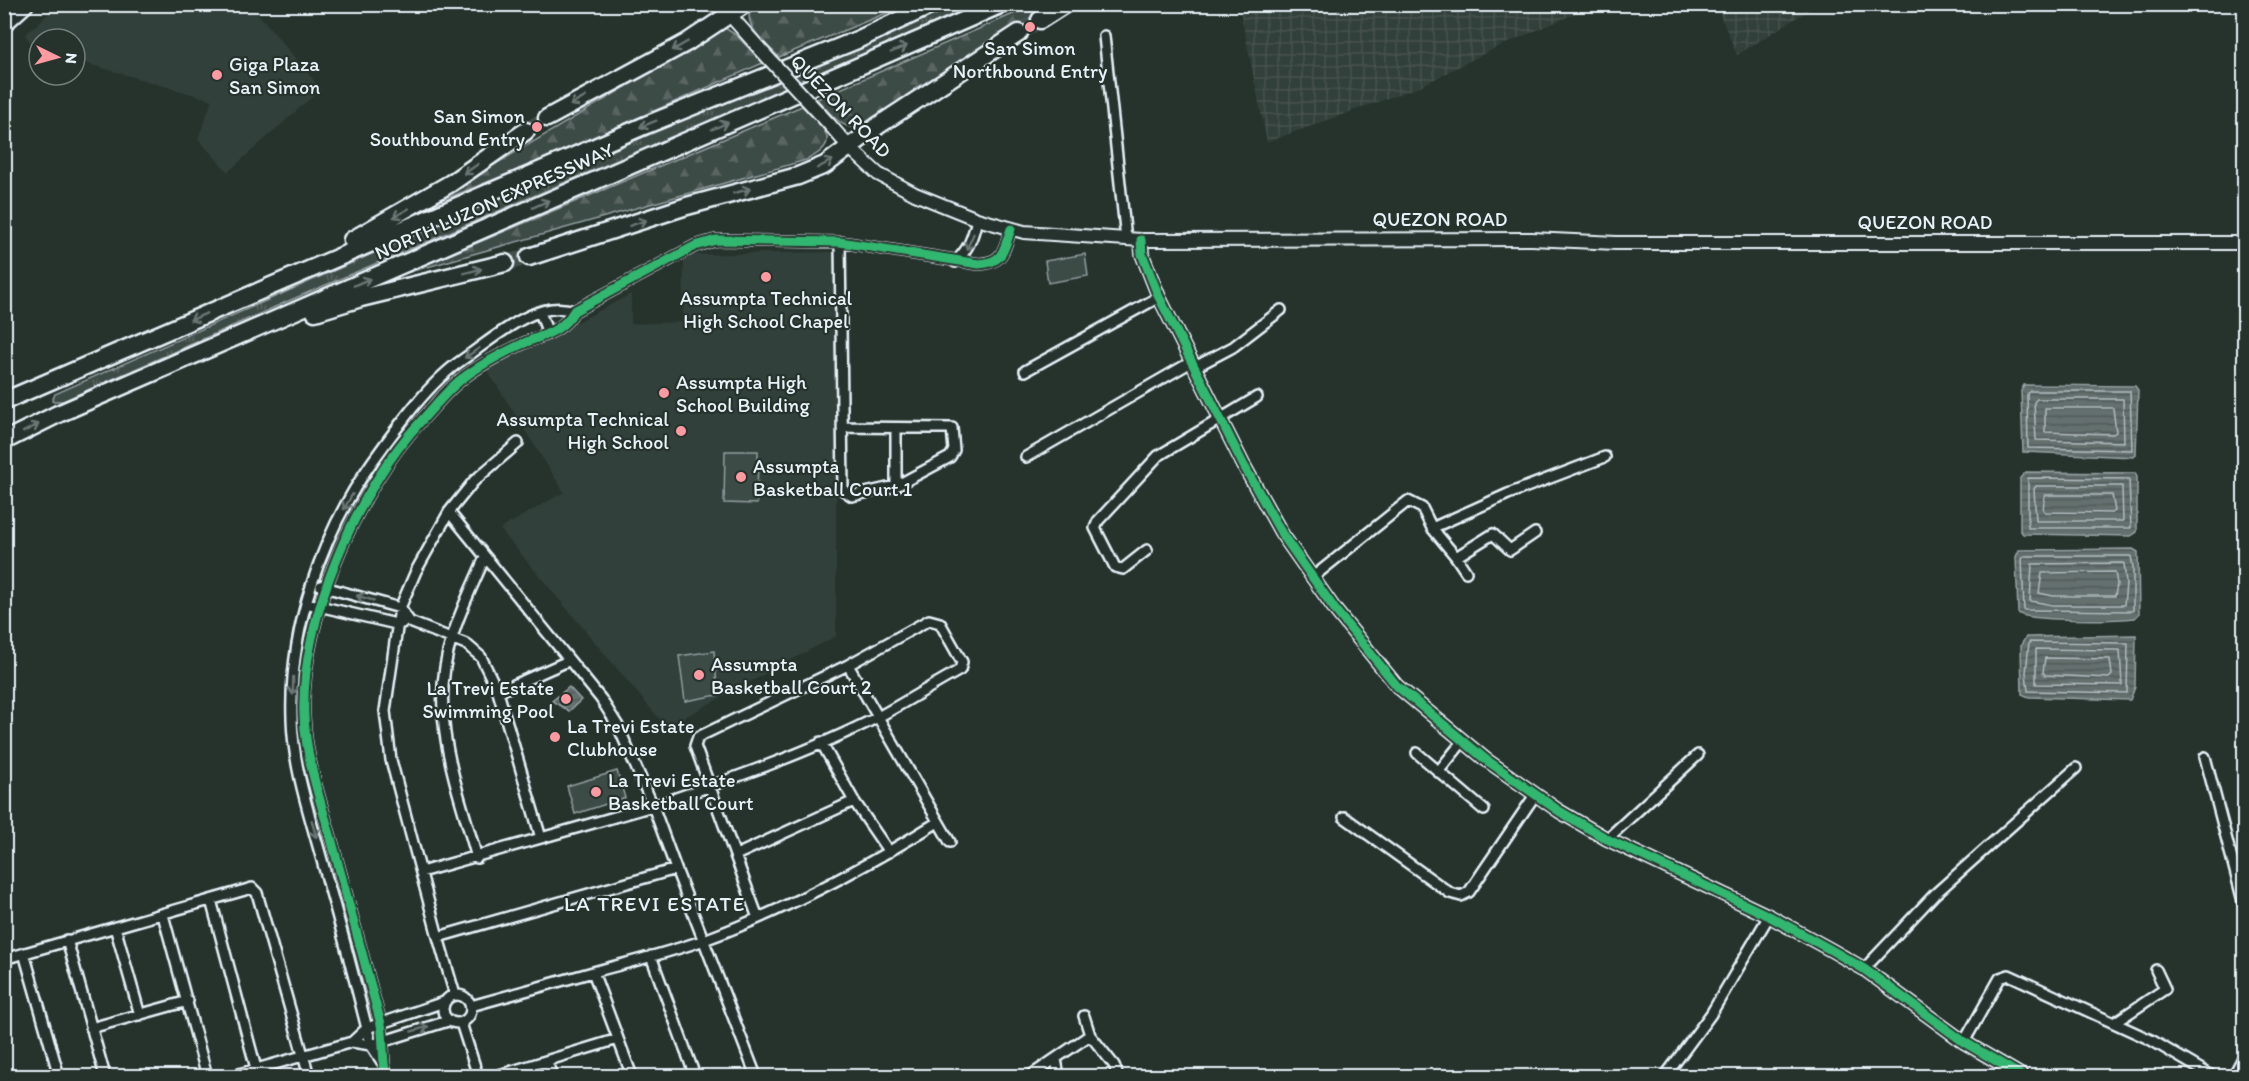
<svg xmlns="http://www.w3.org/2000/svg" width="2249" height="1081" font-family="Itim,sans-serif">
<defs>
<pattern id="industrial-grid" width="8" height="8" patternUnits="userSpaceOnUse" patternTransform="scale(1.5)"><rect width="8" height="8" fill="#333f3a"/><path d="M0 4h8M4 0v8" fill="none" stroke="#47524e"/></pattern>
<pattern id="grass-tufts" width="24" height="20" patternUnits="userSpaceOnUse" patternTransform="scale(1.5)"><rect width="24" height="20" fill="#3e4b47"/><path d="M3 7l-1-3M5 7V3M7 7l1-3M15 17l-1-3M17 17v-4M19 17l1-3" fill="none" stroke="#5a6562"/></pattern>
<pattern id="forest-firs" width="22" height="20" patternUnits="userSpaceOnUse" patternTransform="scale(1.5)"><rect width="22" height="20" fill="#3e4b47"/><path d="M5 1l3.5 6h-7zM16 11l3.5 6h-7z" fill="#5a6562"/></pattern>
<pattern id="water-rules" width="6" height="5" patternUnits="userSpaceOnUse" patternTransform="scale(1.5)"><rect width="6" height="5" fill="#636f6d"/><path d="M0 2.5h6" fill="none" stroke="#535a5a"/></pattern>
</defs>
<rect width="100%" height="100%" fill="#26332d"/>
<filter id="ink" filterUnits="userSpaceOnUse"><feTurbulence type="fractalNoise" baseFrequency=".0167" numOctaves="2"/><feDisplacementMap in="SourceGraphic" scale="12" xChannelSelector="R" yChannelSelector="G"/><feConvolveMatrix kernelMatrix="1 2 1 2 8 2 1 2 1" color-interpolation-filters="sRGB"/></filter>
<g filter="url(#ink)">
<!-- built -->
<path fill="#333f3a" d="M58,5H251L321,89L228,172L198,139L212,100L75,60V39H39V49L35,48L25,35Z
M836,252V636L666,727L500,529L564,492L487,370L631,294V324L683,322L684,255Z"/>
<!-- industrial -->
<path fill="url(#industrial-grid)" d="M1239,5V4L1595,5L1491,50L1419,87L1267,142Z
M1716,5H1817L1737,55Z"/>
<!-- grass -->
<path fill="url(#grass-tufts)" stroke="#939ea0" stroke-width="1.5" d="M958,5H979L293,299L63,401H52L55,394L496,199Z"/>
<!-- forest -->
<path fill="url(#forest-firs)" stroke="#939ea0" stroke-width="1.5" d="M757,5H906L779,57C768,46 734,18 757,5Z
M1034,5H1050L862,126C842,133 830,112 817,99Z
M725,28L736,35L763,63L547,158L420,209Z
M802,106C822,127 845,142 806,160L406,273Z"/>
<!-- pitch -->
<path fill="#3e4b47" stroke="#939ea0" stroke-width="1.5" d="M1085,254L1088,276L1048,283L1045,261Z
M725,451H758L757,504L724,503Z
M714,651L718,695L685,701L679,656Z
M617,771L625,798L575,814L567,786Z"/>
<!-- water -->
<path fill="url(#water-rules)" stroke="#98a3a5" stroke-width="1.5" d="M2024,385L2135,386L2138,390L2136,455L2133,457L2023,452L2021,391Z
M2026,472L2135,473L2137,477V532L2131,536L2023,534L2020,530V478Z
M2133,549L2138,552L2139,614L2135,618C2117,620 2029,622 2018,613L2016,557L2019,550Z
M2136,635L2135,687L2130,700L2029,697L2022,694L2021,645L2026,637Z
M569,687L581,700L569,711L552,701Z"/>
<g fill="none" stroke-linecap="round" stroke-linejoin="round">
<!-- shore -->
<path stroke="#b3bdc0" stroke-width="1.5" d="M2030,391H2130L2132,450L2028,448L2027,394Z
M2037,399H2123L2124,442L2036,440L2034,402Z
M2045,408H2113L2116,432L2113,434L2045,432Z
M2028,478L2129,479L2131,528H2028Z
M2036,486H2122L2123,521H2036L2034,489Z
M2045,495H2112L2115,511L2112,513L2045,512L2043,509Z
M2025,556H2131L2133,567V611L2024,610L2022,559Z
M2124,563L2126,584L2124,605H2053L2030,601L2032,564Z
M2115,572L2117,584L2115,596H2053L2039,593L2042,573Z
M2029,642L2128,643L2127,693L2028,691L2026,673Z
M2036,649L2120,650L2122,685L2036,684Z
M2045,658L2110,659L2112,675L2109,678L2045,675L2043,672Z"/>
<!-- highway-tunnel -->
<path stroke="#43504b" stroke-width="16" stroke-dasharray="16 8" stroke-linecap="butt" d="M1019,33L1040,20
M526,131L547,118
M505,263L529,257"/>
<!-- street casing -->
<g stroke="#e8f1f8" stroke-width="14">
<path id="street" d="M1104,36L1126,239
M840,242L843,490L852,496L896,486L950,457L954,450L952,428L842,427
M955,262C969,249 973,237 977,219
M540,312L548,334
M1195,367L1233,347L1281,310
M1025,371L1159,297
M1026,457L1193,361
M896,486V428
M449,512L601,699L618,726L653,806C729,780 808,753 880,716C907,701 933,685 960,670L962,662L940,623L929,620L848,665L698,737L695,746L758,918
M1432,528L1508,494L1605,457
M1147,550L1123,569L1115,567L1095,528L1098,521L1158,456L1257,397
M1456,557L1466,572
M1313,577L1408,501L1422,508L1432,528L1456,557L1493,534L1510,550L1535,533
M321,586L400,608L410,622L466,644L481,657L498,692L541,838L653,806L676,869L438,937L455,995
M306,603L396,624L402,623
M848,665L950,842
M498,692L568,661
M821,742L854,801L889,852
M1417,753L1484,810
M2205,757L2244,905
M1438,772L1463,741
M1344,817L1450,893L1461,896L1469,892L1535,795
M1607,839L1698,755
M736,855L854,801
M477,858C457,785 427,714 452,638C460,610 474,583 485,557
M676,869L756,1076
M421,872L541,838
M211,900L258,1076
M163,915L207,1076
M115,927L140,1015
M438,937L391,760L385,711L400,608L416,571L449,512L474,481L518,443
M67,940L105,1076
M24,953L59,1076
M651,956L695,1076
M4,959L252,888L257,893L309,1076
M1864,969L1935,894L2076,768
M443 1009a14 14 0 1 1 28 0a14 14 0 1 1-28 0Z
M471,1006L593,972
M1084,1016L1090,1035L1114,1065L1118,1076
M461,1023L478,1076
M2114,1023L2165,989L2156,970
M91,1028L188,1001
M352,1042L367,1028L444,1002
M1964,1042L2000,978L2009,975L2151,1040L2212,1076
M1056,1059L1059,1076
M382,1062L371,1045C356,984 340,924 323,864C310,816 293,768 292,718C289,629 321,535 372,462C396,429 428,383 462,360C492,340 536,298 574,311
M547,1062L552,1076
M4,1073L5,1076
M1666,1075L1711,1014L1769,916
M232,1076L352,1042L371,1045L448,1021
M386,1076C382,1059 384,1042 381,1024C365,965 350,907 334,849C322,805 306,762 304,716C300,620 357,489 422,420C435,406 448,389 463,378C481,364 503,353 522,344C543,335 562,332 574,311L695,246L716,240L840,242L979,264C1005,262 1003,250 1011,229
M496,1076L618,1039
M632,1076L593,972C630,962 668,953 704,940C786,910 864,868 938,822
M1030,1076L1090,1035"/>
</g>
<!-- secondary casing -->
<g stroke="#e8f1f8" stroke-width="16">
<path id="secondary" d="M720,4L760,49
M829,124L850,148L878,174L915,194L977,219L1024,232L1141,240L1532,239L1616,243H2244
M1141,240L1142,254L1159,297L1243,464L1282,534L1336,611L1397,686L1485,759L1559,811L1607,839L1769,916L1831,950L1864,969L1964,1042L2022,1076
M2235,1076L2244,1059"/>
</g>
<!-- highway casing -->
<g stroke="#e8f1f8" stroke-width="21">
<path id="highway" d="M1040,20L1065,4
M4,23L25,4
M547,118L686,43L745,4
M352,240L451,183L526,131
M529,257L687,206L798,176L825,165L879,125L1019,33
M315,312L361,298L505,263
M4,401L646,125L857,40L934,4
M4,441L58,414L1002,4"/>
</g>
<!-- street -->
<use href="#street" stroke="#26332d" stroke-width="9"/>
<!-- secondary -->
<use href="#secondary" stroke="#26332d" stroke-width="12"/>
<!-- highway -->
<use href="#highway" stroke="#26332d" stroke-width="16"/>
<!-- secondary-bridge casing -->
<g stroke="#e8f1f8" stroke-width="16" stroke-linecap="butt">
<path id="secondary-bridge" d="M760,49L829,124"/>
</g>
<!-- secondary-bridge -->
<use href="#secondary-bridge" stroke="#26332d" stroke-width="12"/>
<!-- cycleway casing -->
<g stroke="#26332d" stroke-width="13">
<path id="cycleway" d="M1141,240L1142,254L1159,297L1243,464L1282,534L1336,611L1397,686L1485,759L1559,811L1607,839L1769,916L1831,950L1864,969L1964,1042L2022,1076
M386,1076C382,1059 384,1042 381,1024C365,965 350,907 334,849C322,805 306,762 304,716C300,620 357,489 422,420C435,406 448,389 463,378C481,364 503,353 522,344C543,335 562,332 574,311L695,246L716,240L840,242L979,264C1005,262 1003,250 1011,229"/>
</g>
<!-- cycleway -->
<use href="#cycleway" stroke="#33b770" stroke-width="9"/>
</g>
<!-- one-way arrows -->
<defs><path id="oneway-shaft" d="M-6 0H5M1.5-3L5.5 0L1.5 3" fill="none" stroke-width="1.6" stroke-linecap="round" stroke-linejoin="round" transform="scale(1.5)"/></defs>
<g stroke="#6a7674">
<use href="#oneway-shaft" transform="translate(680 46) rotate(150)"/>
<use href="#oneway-shaft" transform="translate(899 49) rotate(-23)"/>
<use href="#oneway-shaft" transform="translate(578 101) rotate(151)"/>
<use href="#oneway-shaft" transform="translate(648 124) rotate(158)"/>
<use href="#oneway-shaft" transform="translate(720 126) rotate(-23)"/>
<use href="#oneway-shaft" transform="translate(825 164) rotate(-28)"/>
<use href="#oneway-shaft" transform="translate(471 169) rotate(145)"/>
<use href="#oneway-shaft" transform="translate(742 191) rotate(-15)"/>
<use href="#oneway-shaft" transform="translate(541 204) rotate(-24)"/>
<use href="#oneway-shaft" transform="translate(401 213) rotate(150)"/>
<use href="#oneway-shaft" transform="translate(638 223) rotate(-18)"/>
<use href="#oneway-shaft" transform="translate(970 242) rotate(114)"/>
<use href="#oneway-shaft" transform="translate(473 271) rotate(-14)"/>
<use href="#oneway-shaft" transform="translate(362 282) rotate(-24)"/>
<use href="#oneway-shaft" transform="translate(198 317) rotate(156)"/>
<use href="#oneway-shaft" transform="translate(472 353) rotate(146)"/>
<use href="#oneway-shaft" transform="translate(31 428) rotate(-27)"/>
<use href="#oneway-shaft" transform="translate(348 502) rotate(120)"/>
<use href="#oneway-shaft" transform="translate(365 598) rotate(-164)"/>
<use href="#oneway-shaft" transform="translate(293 686) rotate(91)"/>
<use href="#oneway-shaft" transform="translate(314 829) rotate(75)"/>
<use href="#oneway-shaft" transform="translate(420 1029) rotate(-16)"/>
</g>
</g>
<!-- markers -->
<g fill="#ff9aa2" stroke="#26332d" stroke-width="2">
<circle cx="1030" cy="27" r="6"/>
<circle cx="217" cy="75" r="6"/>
<circle cx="537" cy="127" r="6"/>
<circle cx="766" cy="277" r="6"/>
<circle cx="664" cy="393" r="6"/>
<circle cx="681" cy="431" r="6"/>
<circle cx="741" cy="477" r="6"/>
<circle cx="699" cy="675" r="6"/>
<circle cx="566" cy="699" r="6"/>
<circle cx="555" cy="737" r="6"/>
<circle cx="596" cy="792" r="6"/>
</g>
<g text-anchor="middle" stroke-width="4.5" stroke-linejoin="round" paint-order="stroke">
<!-- poi labels -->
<g font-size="20" fill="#e8f1f8" stroke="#26332d" text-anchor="start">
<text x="1030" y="55" text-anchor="middle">San Simon<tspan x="1030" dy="23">Northbound Entry</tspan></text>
<text x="229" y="71">Giga Plaza<tspan x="229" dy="23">San Simon</tspan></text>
<text x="525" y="123" text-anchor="end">San Simon<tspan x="525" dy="23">Southbound Entry</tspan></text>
<text x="766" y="305" text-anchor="middle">Assumpta Technical<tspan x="766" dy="23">High School Chapel</tspan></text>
<text x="676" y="389">Assumpta High<tspan x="676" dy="23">School Building</tspan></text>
<text x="669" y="426" text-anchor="end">Assumpta Technical<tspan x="669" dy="23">High School</tspan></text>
<text x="753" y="473">Assumpta<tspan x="753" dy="23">Basketball Court 1</tspan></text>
<text x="711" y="671">Assumpta<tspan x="711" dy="23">Basketball Court 2</tspan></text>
<text x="554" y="695" text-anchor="end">La Trevi Estate<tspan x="554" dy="23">Swimming Pool</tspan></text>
<text x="567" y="733">La Trevi Estate<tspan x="567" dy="23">Clubhouse</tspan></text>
<text x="608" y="787">La Trevi Estate<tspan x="608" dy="23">Basketball Court</tspan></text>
</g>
<!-- street labels -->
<g font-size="20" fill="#e8f1f8" stroke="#26332d">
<text transform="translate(841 106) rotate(46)" y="7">QUEZON ROAD</text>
<text transform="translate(494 201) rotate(-24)" y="7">NORTH LUZON EXPRESSWAY</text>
<text x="1440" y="226">QUEZON ROAD</text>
<text x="1925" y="229">QUEZON ROAD</text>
</g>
<!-- neighbourhood labels -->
<g font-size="21" letter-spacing="1.5" fill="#e8f1f8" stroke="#26332d">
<text x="655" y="911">LA TREVI ESTATE</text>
</g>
</g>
<!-- margin -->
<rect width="2249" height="1081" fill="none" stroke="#26332d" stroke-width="24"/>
<rect x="12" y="12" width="2225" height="1057" fill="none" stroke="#e8f1f8" stroke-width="2" filter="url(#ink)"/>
<!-- north arrow -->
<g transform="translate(57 57) rotate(95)"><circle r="28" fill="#26332d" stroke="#747f7e" stroke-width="1.5"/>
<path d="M0-4.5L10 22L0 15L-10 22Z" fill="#ff9aa2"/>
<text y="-9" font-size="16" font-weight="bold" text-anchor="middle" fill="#e8f1f8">N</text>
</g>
</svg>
